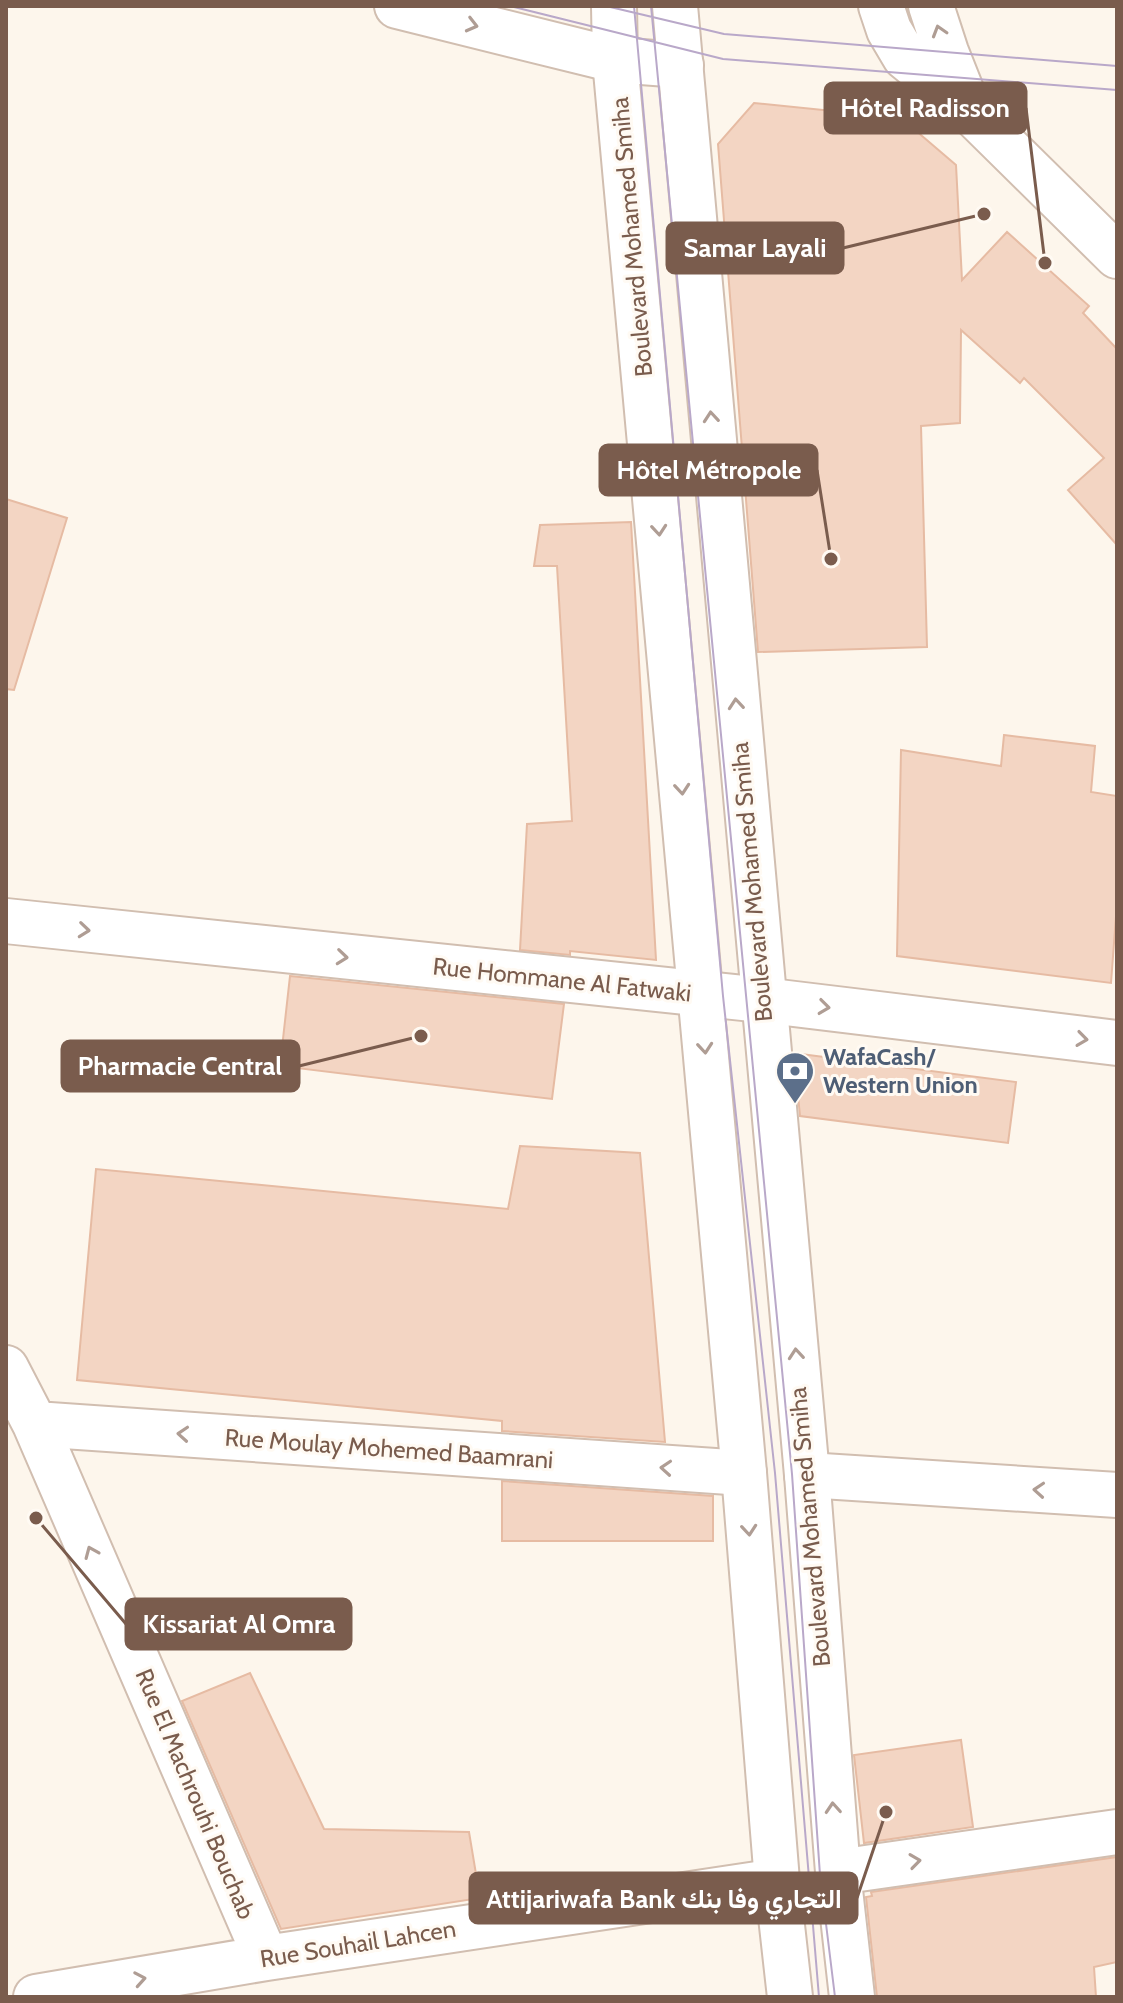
<svg xmlns="http://www.w3.org/2000/svg" width="1123" height="2003" font-family="Cabin,Vazirmatn,sans-serif">
<rect width="100%" height="100%" fill="#fdf6ec"/>
<!-- building -->
<path fill="#f3d5c3" stroke="#e6bba3" stroke-width="2" d="M754,103L901,118L956,165L962,280L1007,232L1089,306L1083,313L1117,349V545L1068,490L1104,458L1024,378L1020,383L961,330L960,423L921,426L927,647L758,652L718,144Z
M6,499L67,518L14,690L6,689Z
M631,522L656,960L570,951V955L520,950L527,824L572,821L557,566H534L540,525Z
M1004,735L1095,746L1091,792L1117,796V903L1111,983L897,956L901,750L1001,766Z
M290,976L564,1004L552,1099L280,1066Z
M801,1054L1016,1082L1008,1143L800,1116L797,1085Z
M520,1146L640,1153L665,1442L502,1431V1421L77,1380L96,1169L508,1209Z
M502,1481L713,1496V1541H502Z
M250,1673L324,1829L469,1832L480,1898L281,1929L182,1701Z
M961,1740L973,1827L864,1843L854,1755Z
M1117,1857V1962L1094,1967L1096,1997H877L866,1897L872,1896L871,1892Z"/>
<g fill="none" stroke-linecap="round" stroke-linejoin="round">
<!-- minor casing -->
<g stroke="#d1beb0" stroke-width="48">
<path id="minor" d="M397,6L615,60L681,65
M881,6L889,30L905,57L967,108L1117,256
M931,6L946,52L967,105
M6,921L762,1000L1117,1043
M6,1368L35,1424L266,1958
M35,1424L744,1473
M807,1475L1117,1495
M838,1872L1117,1832
M36,1997L266,1958L777,1881"/>
</g>
<!-- tertiary casing -->
<g stroke="#d1beb0" stroke-width="48">
<path id="tertiary" d="M614,6L615,60L744,1473L777,1881L790,1997
M675,6L807,1475L838,1872L852,1997"/>
</g>
<!-- minor -->
<use href="#minor" stroke="#fff" stroke-width="44"/>
<!-- tertiary -->
<use href="#tertiary" stroke="#fff" stroke-width="44"/>
<!-- tram -->
<path stroke="#b9a8c9" stroke-width="2" d="M510,6L723,59L1117,90
M606,6L724,34L1117,66
M634,6L723,996L775,1473L819,1997
M651,6L792,1474L820,1875L835,1997"/>
</g>
<!-- one-way arrows -->
<defs><path id="oneway-chevron" d="M-2-3.5L2.5 0L-2 3.5" fill="none" stroke-width="1.6" stroke-linecap="round" stroke-linejoin="round" transform="scale(2)"/></defs>
<g stroke="#af9d94">
<use href="#oneway-chevron" transform="translate(472 25) rotate(14)"/>
<use href="#oneway-chevron" transform="translate(939 31) rotate(-107)"/>
<use href="#oneway-chevron" transform="translate(711 417) rotate(-95)"/>
<use href="#oneway-chevron" transform="translate(659 530) rotate(85)"/>
<use href="#oneway-chevron" transform="translate(736 704) rotate(-95)"/>
<use href="#oneway-chevron" transform="translate(682 789) rotate(85)"/>
<use href="#oneway-chevron" transform="translate(84 930) rotate(6)"/>
<use href="#oneway-chevron" transform="translate(342 957) rotate(6)"/>
<use href="#oneway-chevron" transform="translate(824 1007) rotate(7)"/>
<use href="#oneway-chevron" transform="translate(1082 1039) rotate(8)"/>
<use href="#oneway-chevron" transform="translate(705 1048) rotate(85)"/>
<use href="#oneway-chevron" transform="translate(796 1354) rotate(-95)"/>
<use href="#oneway-chevron" transform="translate(183 1434) rotate(-176)"/>
<use href="#oneway-chevron" transform="translate(666 1468) rotate(-176)"/>
<use href="#oneway-chevron" transform="translate(1039 1490) rotate(-176)"/>
<use href="#oneway-chevron" transform="translate(749 1530) rotate(85)"/>
<use href="#oneway-chevron" transform="translate(91 1552) rotate(-113)"/>
<use href="#oneway-chevron" transform="translate(833 1808) rotate(-94)"/>
<use href="#oneway-chevron" transform="translate(915 1861) rotate(-8)"/>
<use href="#oneway-chevron" transform="translate(140 1979) rotate(-10)"/>
</g>
<!-- icons -->
<defs>
<g id="bank-pin" transform="scale(2)"><path d="M0 17L-7.5 6A9.5 9.5 0 1 1 7.5 6Z" fill="#5c6f8a" stroke="#fffaf3"/><path d="M-6-4H6V4H-6ZM0-2.3a2.3 2.3 0 1 0 0 4.6a2.3 2.3 0 1 0 0-4.6Z" fill="#fff"/></g>
</defs>
<g fill-rule="evenodd">
<use href="#bank-pin" x="795" y="1071"/>
</g>
<g text-anchor="middle" stroke-width="6" stroke-linejoin="round" paint-order="stroke">
<!-- street labels -->
<g font-size="24" fill="#7a5c4d" stroke="#fffaf3">
<text transform="translate(632 237) rotate(-95)" y="8">Boulevard Mohamed Smiha</text>
<text transform="translate(752 882) rotate(-95)" y="8">Boulevard Mohamed Smiha</text>
<text transform="translate(562 980) rotate(6)" y="8">Rue Hommane Al Fatwaki</text>
<text transform="translate(389 1449) rotate(4)" y="8">Rue Moulay Mohemed Baamrani</text>
<text transform="translate(810 1527) rotate(-95)" y="8">Boulevard Mohamed Smiha</text>
<text transform="translate(195 1794) rotate(67)" y="8">Rue El Machrouhi Bouchab</text>
<text transform="translate(358 1944) rotate(-9)" y="8">Rue Souhail Lahcen</text>
</g>
<!-- service labels -->
<g font-size="24" font-weight="bold" fill="#4e5e75" stroke="#fffaf3" text-anchor="start">
<text x="823" y="1065">WafaCash/<tspan x="823" dy="28">Western Union</tspan></text>
</g>
</g>
<!-- callouts -->
<path fill="none" stroke="#7a5c4d" stroke-width="3" d="M1045 263L1026 108M984 214L843 248M831 559L817 470M421 1036L299 1066M36 1518L126 1624M886 1812L857 1898"/>
<g fill="#7a5c4d" stroke="#fffaf3" stroke-width="3">
<circle cx="1045" cy="263" r="8"/>
<circle cx="984" cy="214" r="8"/>
<circle cx="831" cy="559" r="8"/>
<circle cx="421" cy="1036" r="8"/>
<circle cx="36" cy="1518" r="8"/>
<circle cx="886" cy="1812" r="8"/>
</g>
<g fill="#7a5c4d" stroke="#7a5c4d" stroke-width="3">
<rect x="825" y="83" width="201" height="50" rx="8"/>
<rect x="667" y="223" width="176" height="50" rx="8"/>
<rect x="600" y="445" width="217" height="50" rx="8"/>
<rect x="62" y="1041" width="237" height="50" rx="8"/>
<rect x="126" y="1599" width="225" height="50" rx="8"/>
<rect x="470" y="1873" width="387" height="50" rx="8"/>
</g>
<g font-size="26" text-anchor="middle" font-weight="bold" fill="#fff">
<text x="925" y="117">Hôtel Radisson</text>
<text x="755" y="257">Samar Layali</text>
<text x="709" y="479">Hôtel Métropole</text>
<text x="180" y="1075">Pharmacie Central</text>
<text x="239" y="1633">Kissariat Al Omra</text>
<text x="664" y="1908">Attijariwafa Bank التجاري وفا بنك</text>
</g>
<!-- border -->
<rect width="1123" height="2003" fill="none" stroke="#7a5c4d" stroke-width="16"/>
</svg>
